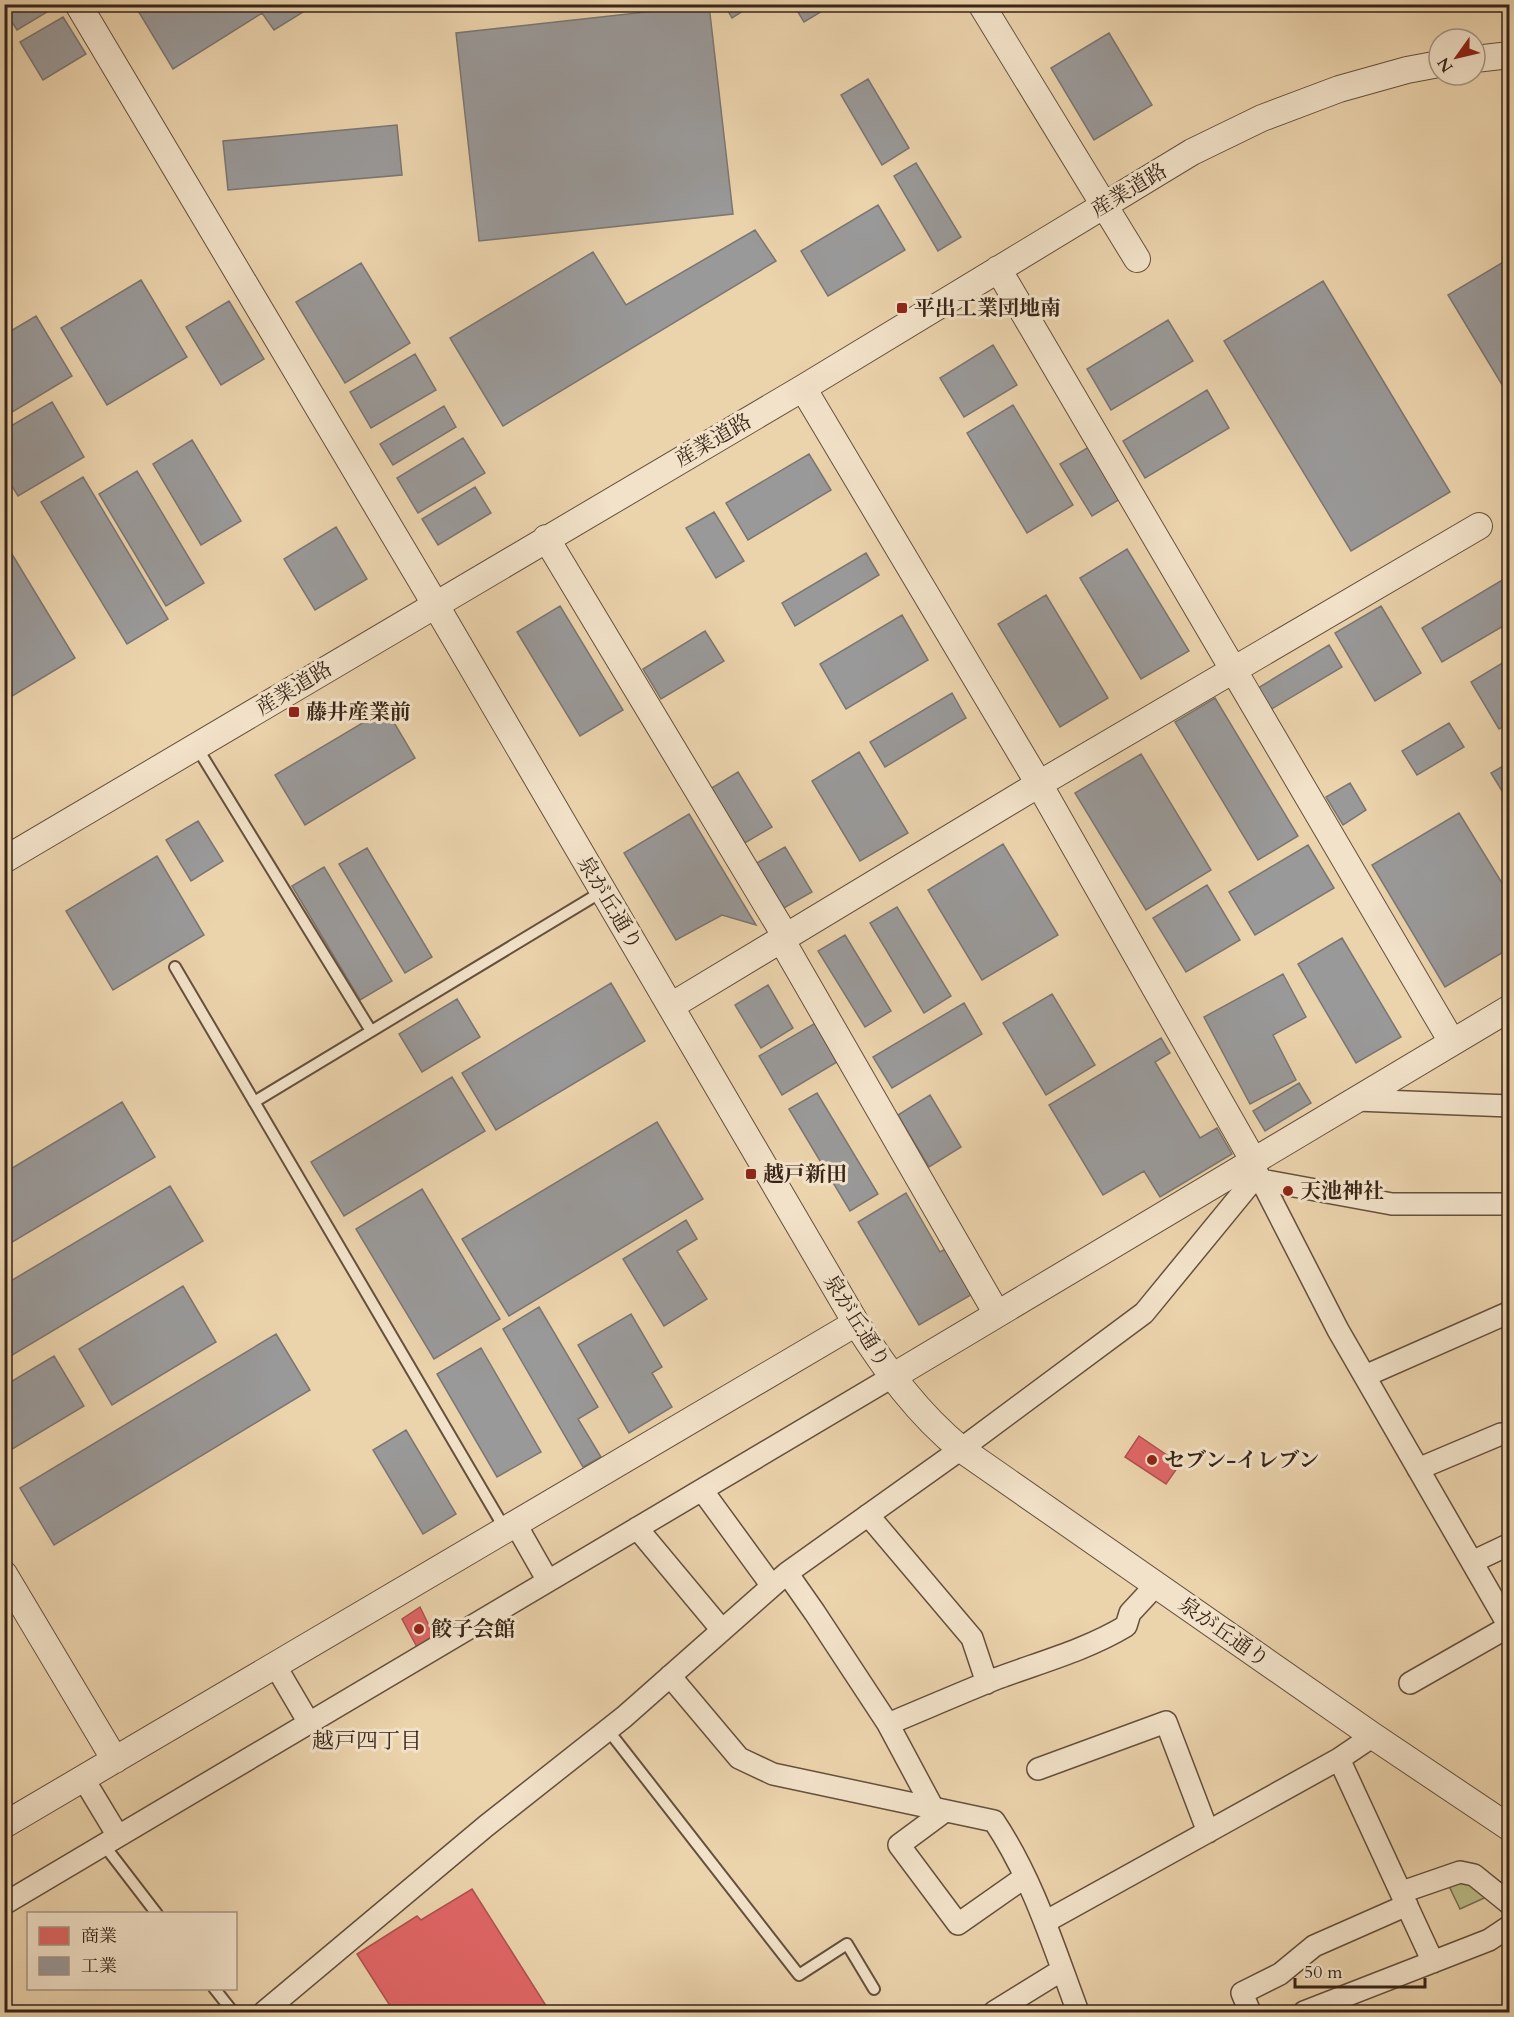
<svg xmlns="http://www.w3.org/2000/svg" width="1514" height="2017" font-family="Cardo,'Noto Serif JP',serif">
<rect width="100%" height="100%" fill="#ebd3ac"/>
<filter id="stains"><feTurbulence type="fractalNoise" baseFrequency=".00333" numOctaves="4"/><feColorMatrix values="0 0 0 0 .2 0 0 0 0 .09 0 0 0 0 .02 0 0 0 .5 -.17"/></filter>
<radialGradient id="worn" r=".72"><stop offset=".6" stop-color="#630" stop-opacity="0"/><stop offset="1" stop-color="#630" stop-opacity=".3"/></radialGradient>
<!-- green -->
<path fill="#b9bc88" stroke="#787050" stroke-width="1.5" d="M1459,1879L1491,1895L1460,1909L1447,1882Z"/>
<!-- shops -->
<path fill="#e06666" stroke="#ae524f" stroke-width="1.5" d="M1139,1436L1180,1464L1166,1484L1125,1457Z
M420,1607L435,1638L418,1649L402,1619Z
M472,1889L550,2012H394L357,1954L417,1916L421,1920Z"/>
<!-- industry -->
<path fill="#999" stroke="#7c7672" stroke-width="1.5" d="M4,4H56L57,6L17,30L4,9Z
M134,4H316L274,30L262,13L173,69Z
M724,4H754L732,18Z
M793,4H834L804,22Z
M709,5L733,214L479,241L456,33Z
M63,17L86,54L43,80L20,42Z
M1109,33L1152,105L1094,140L1051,68Z
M4,37L12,49L4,54Z
M868,79L909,148L882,165L841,95Z
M397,125L402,175L228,190L223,141Z
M916,163L961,237L938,251L894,176Z
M878,205L905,250L828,296L801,251Z
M755,230L776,261L503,426L450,338L593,252L626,305Z
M1510,258V398L1448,295Z
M361,263L410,343L345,383L296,302Z
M141,280L187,357L107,405L61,328Z
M1323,281L1450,492L1351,551L1224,341Z
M229,301L264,359L221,385L186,327Z
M36,316L72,376L4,417V335Z
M1168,320L1193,361L1111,410L1087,369Z
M993,345L1017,385L964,417L940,378Z
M415,354L436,390L371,428L350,392Z
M1207,390L1229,428L1145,478L1123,441Z
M52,402L84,457L18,496L4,473V430Z
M1013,405L1073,505L1027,533L967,433Z
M444,406L456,427L393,465L380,444Z
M463,438L485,473L418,513L397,478Z
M192,440L241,521L201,545L153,464Z
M1089,447L1120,499L1092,516L1060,464Z
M809,454L831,490L748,540L726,503Z
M137,471L204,583L166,606L99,494Z
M83,477L168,619L127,644L41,502Z
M475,487L491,513L438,545L422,519Z
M714,512L744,561L716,578L686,528Z
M336,527L367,579L315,610L284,559Z
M4,541L75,658L4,701Z
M1127,549L1189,651L1141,679L1080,578Z
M866,553L879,575L795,626L782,603Z
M1509,576L1510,622L1442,662L1422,628Z
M1046,595L1108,698L1060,727L998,624Z
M560,606L623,710L580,736L517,632Z
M1381,606L1421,673L1375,701L1335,633Z
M902,615L928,660L846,709L820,664Z
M705,631L724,661L661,699L643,669Z
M1329,645L1342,667L1270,710L1258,688Z
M1504,662L1510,671V723L1499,729L1471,682Z
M952,693L966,718L885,767L870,742Z
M1215,698L1298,836L1258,860L1175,722Z
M386,709L415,758L305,825L275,775Z
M1449,723L1464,747L1417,775L1402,751Z
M859,752L908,833L860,861L812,781Z
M1141,754L1211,870L1146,910L1075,793Z
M1510,762V804L1491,773Z
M738,772L772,827L743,844L710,789Z
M1350,783L1366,810L1343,825L1326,797Z
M1459,813L1510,896V948L1445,987L1372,865Z
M689,814L756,925L722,915L676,940L624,853Z
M198,821L223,861L191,881L166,840Z
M1003,844L1058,935L982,980L928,890Z
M1308,845L1334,888L1255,935L1229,892Z
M785,847L812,892L782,909L755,864Z
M367,848L432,957L405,973L339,864Z
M157,856L204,935L113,990L66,911Z
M324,867L392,981L360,1000L292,886Z
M1207,885L1240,940L1186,972L1153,918Z
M897,907L951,996L924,1013L870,923Z
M845,935L891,1011L865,1027L818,951Z
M1342,938L1401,1037L1356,1063L1298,964Z
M1283,974L1306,1017L1273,1035L1296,1080L1250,1104L1204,1017Z
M611,983L645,1041L496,1130L462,1073Z
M768,985L793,1028L761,1048L735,1005Z
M1052,994L1095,1065L1046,1095L1003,1023Z
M457,999L480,1037L422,1072L399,1034Z
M964,1003L982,1034L892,1088L873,1057Z
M819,1021L842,1059L782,1095L759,1056Z
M1161,1038L1170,1053L1155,1062L1200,1138L1217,1128L1232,1154L1160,1197L1144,1171L1103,1195L1049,1105Z
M452,1077L485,1131L344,1216L311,1162Z
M1299,1083L1311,1103L1265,1131L1253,1111Z
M817,1093L878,1194L850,1211L789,1109Z
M930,1095L961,1147L929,1167L898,1115Z
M122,1102L155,1157L4,1247V1173Z
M657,1122L703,1199L509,1316L462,1239Z
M170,1186L203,1241L4,1360V1285Z
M422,1189L500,1319L434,1359L356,1229Z
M906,1193L940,1252L949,1247L976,1292L919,1325L858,1222Z
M686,1220L697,1239L677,1251L707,1299L664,1326L623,1259Z
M183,1286L216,1342L112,1405L79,1349Z
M539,1307L598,1407L578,1419L601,1457L583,1467L503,1329Z
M631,1314L662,1367L652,1373L672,1407L629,1433L578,1345Z
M276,1334L310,1390L54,1545L20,1488Z
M481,1348L541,1452L497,1477L437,1374Z
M54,1356L84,1406L4,1454V1386Z
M406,1430L456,1514L423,1534L373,1450Z"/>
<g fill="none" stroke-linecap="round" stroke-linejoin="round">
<!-- service casing -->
<g stroke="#65503d" stroke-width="14">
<path id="service" d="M196,746L371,1031
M175,967L505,1529
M254,1102L603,891
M608,1730L799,1975L847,1944L874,1989
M104,1845L157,1914
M214,1988L233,2012"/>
</g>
<!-- minor casing -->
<g stroke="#65503d" stroke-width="24">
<path id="minor" d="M1356,1100L1510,1106
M1258,1174L1338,1330L1510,1628
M1261,1180L1392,1204H1510
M1365,1376L1510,1312
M1418,1469L1501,1434
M702,1490L772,1586
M868,1515L972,1638L987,1683
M515,1523L548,1581
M637,1528L722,1630
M1472,1562L1510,1544
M787,1573L815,1613L888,1724L933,1808
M275,1665L309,1723
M670,1676L739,1758L773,1774L994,1821C1033,1879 1054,1948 1078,2012
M1410,1683L1510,1626
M888,1724C924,1709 961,1693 998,1678C1041,1662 1086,1650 1126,1626L1130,1613L1156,1585
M1339,1759L1433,1962
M1038,1769L1166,1722L1208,1832
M83,1778L118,1836
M945,1811L899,1845L958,1924L1025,1877
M1402,1892L1460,1872L1474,1875L1510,1904
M4,1904L892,1377
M1045,1922L1339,1759L1373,1736
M264,2012L486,1826L624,1717L787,1573L961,1449L1144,1313L1258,1174L1253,1160
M994,2012L1062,1970
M1250,2012L1242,1993L1280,1974L1314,1946L1407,1905
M1304,2012L1489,1940L1510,1926"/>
</g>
<!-- tertiary casing -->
<g stroke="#65503d" stroke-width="28">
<path id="tertiary" d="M78,4L425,587L856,1323C886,1370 918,1414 961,1449L1373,1736L1510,1828
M981,4L1137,259
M1475,59L1510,55
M998,269L1452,1042
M803,388L1039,784L1253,1160
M546,538L786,937
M4,860L803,388L1192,152L1262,118L1339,89L1407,70L1439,64
M781,939L997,1314
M671,1006L1039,784L1479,526
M892,1377L1510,1008
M4,1574L115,1760
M4,1825L856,1323"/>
</g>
<!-- service -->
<use href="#service" stroke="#f2e2c9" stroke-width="10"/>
<!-- minor -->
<use href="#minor" stroke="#f2e2c9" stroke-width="21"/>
<!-- tertiary -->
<use href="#tertiary" stroke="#f2e2c9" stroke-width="26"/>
</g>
<!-- markers -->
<g fill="#8f2418" stroke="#f2e2c9" stroke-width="2">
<rect x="896" y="302" width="12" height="12" rx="3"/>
<rect x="288" y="706" width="12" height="12" rx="3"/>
<rect x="745" y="1168" width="12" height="12" rx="3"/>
<circle cx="1288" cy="1191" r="6"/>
<circle cx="1152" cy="1460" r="6"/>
<circle cx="419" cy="1629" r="6"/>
</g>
<g text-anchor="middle" stroke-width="6" stroke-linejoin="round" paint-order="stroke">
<!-- street labels -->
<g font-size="21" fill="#382518" stroke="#f2e2c9">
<text transform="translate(1129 190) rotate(-31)" y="7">産業道路</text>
<text transform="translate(713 440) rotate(-30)" y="7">産業道路</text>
<text transform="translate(294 688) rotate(-31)" y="7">産業道路</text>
<text transform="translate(610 903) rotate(59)" y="7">泉が丘通り</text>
<text transform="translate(857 1321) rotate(58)" y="7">泉が丘通り</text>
<text transform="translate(1224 1632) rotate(35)" y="7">泉が丘通り</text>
</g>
<!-- poi labels -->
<g font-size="21" font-weight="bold" fill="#382518" stroke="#f2e2c9" text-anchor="start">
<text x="914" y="315">平出工業団地南</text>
<text x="306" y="719">藤井産業前</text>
<text x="763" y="1181">越戸新田</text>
<text x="1300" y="1198">天池神社</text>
<text x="1164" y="1467">セブン-イレブン</text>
<text x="431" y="1636">餃子会館</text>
</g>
<!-- neighbourhood labels -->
<g font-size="22" fill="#382518" stroke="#f2e2c9">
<text x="367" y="1748">越戸四丁目</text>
</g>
</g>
<!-- margin -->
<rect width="1514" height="2017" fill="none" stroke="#ebd3ac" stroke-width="24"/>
<rect x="6" y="6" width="1502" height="2005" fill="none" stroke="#382518" stroke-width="3"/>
<rect x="12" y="12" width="1490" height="1993" fill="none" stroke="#382518" stroke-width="1.5"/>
<!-- legend -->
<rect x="27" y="1912" width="210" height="78" fill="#f2e2c9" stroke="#a89682" stroke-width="1.5"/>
<rect x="39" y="1927" width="30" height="18" fill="#e06666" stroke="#a89682" stroke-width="1.5"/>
<text x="81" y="1942" font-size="18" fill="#382518">商業</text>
<rect x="39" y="1957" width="30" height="18" fill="#999999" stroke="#a89682" stroke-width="1.5"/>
<text x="81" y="1972" font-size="18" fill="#382518">工業</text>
<!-- north arrow -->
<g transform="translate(1457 57) rotate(236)"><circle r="28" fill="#f2e2c9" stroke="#a89682" stroke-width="1.5"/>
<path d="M0-4.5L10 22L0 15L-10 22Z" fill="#8f2418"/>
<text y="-9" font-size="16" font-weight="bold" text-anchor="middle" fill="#382518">N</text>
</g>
<!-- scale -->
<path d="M1295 1978v9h130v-9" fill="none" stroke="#382518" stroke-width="3"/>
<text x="1304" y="1978" font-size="18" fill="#382518" stroke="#f2e2c9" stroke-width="4.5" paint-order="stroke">50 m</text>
<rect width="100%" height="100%" filter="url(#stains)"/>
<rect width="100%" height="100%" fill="url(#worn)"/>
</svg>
